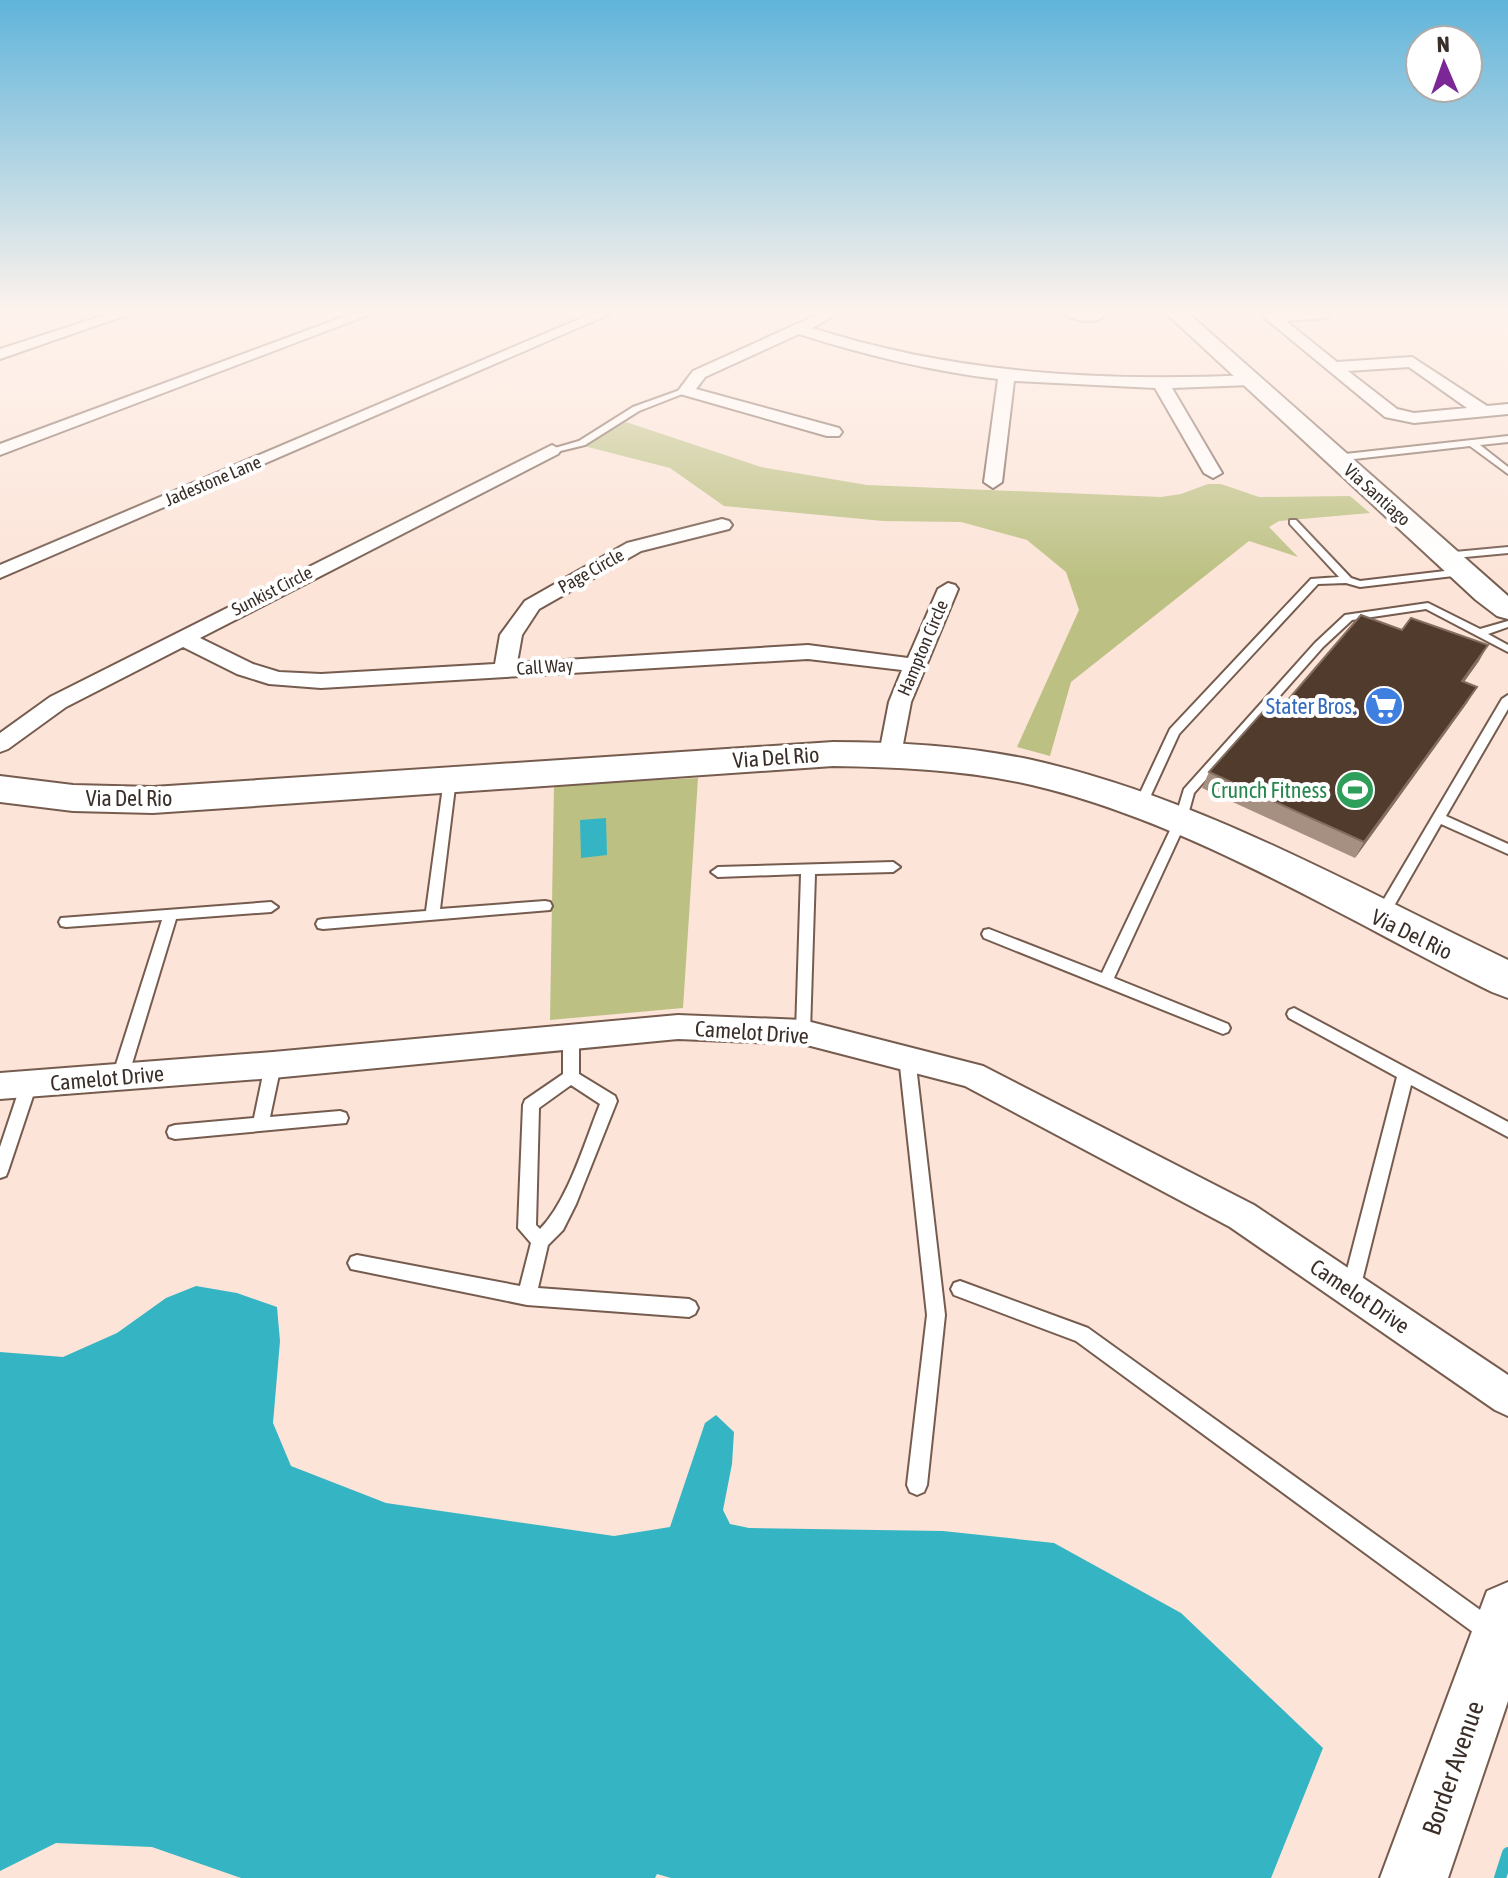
<svg xmlns="http://www.w3.org/2000/svg" width="1508" height="1878" font-family="'Asap Condensed',sans-serif">
<rect width="100%" height="100%" fill="#fce4d8"/>
<!-- green -->
<path fill="#bcc183" d="M626,422L761,467L867,485L1161,497L1181,494L1208,484H1221L1259,497L1350,496L1370,513L1279,521L1269,527L1298,557L1249,541L1071,682L1050,756L1017,747L1079,610L1066,572L1027,540L961,522L883,521L724,506L670,468L580,445Z
M698,778L683,1008L550,1020L554,785Z"/>
<!-- water -->
<path fill="#35b4c4" d="M606,818L607,855L581,858L580,820Z
M196,1286L237,1293L277,1307L280,1341L273,1423L291,1466L386,1503L614,1536L670,1527L705,1423L716,1415L734,1432L732,1464L723,1510L730,1524L749,1528L943,1531L1054,1543L1181,1613L1323,1748L1271,1878H671L657,1874L655,1878H241L152,1847L56,1843L0,1871V1352L63,1357L117,1333L166,1298Z"/>
<g fill="none" stroke-linecap="round" stroke-linejoin="round">
<!-- stream -->
<path stroke="#35b4c4" stroke-width="12" d="M1500,1878L1508,1853"/>
<!-- lane casing -->
<g stroke="#755c4f" stroke-width="4">
<path id="lane" d="M683,389L690,391L639,411L585,445L552,453L548,450L579,441L633,407Z
M1508,436V442L1480,445L1508,467V474L1470,446L1336,461L1332,458L1336,455Z
M1290,520H1296L1351,578L1360,581L1462,569L1467,572L1462,575L1360,587L1346,583L1318,584L1179,734L1146,806L1140,810L1136,809L1134,806L1170,729L1311,579L1339,577L1290,524Z
M1508,547V553L1444,559L1439,556L1444,553Z
M1428,603L1480,629L1508,621V627L1488,634L1508,645V652L1426,609L1352,620L1323,647L1194,793L1186,822L1114,978L1228,1024L1230,1028L1228,1032L1223,1034L1218,1032L984,938L982,934L984,930L989,929L1102,973L1174,822L1184,789L1315,643L1345,615Z
M1508,695V709L1446,816L1508,844V854L1441,824L1386,920H1376L1374,916L1502,699Z
M450,775L456,779L440,909L545,901L550,902L552,906L550,910L323,929L318,928L316,924L318,920L323,919L426,911L444,779Z
M893,862L900,867L893,872L815,874L810,1032L808,1036L803,1038L798,1036L796,1032L801,874L718,877L711,872L718,867Z
M271,902L278,907L271,912L176,919L128,1077L125,1082L120,1083L115,1082L112,1077L162,920L66,927L61,926L59,922L61,918Z
M1294,1008L1508,1122V1137L1411,1085L1360,1289L1357,1295L1351,1297L1345,1295L1342,1289L1397,1077L1289,1018L1287,1014L1289,1010Z
M571,1031L576,1033L579,1037V1074L615,1096L617,1101L576,1204L563,1230L548,1245L538,1288L689,1299L695,1302L698,1308L695,1314L689,1317L527,1305L351,1269L348,1263L351,1257L357,1255L520,1286L531,1243L518,1228L523,1105L525,1100L563,1074V1037L566,1033ZM571,1085L600,1104C585,1141 568,1201 540,1229L536,1225L539,1108Z
M907,1051L912,1053L915,1057L945,1315L927,1485L924,1492L917,1495L910,1492L907,1485L927,1315L899,1057L902,1053Z
M273,1059L278,1061L281,1065L270,1117L340,1111L346,1113L348,1118L346,1123L175,1139L169,1137L167,1132L169,1127L175,1125L254,1118L265,1065L268,1061Z
M29,1077L34,1079L37,1084L8,1171L6,1176L0,1178V1147L21,1084L24,1079Z
M960,1281L1088,1328L1497,1622L1500,1630L1497,1638L1489,1641L1481,1638L1076,1341L954,1295L951,1289L954,1283Z"/>
</g>
<!-- street casing -->
<g stroke="#755c4f" stroke-width="4">
<path id="street" d="M108,314H129L0,359V349Z
M351,314H371L0,455V444Z
M591,314H610L0,578V565Z
M819,314H837L812,328C955,374 1101,382 1251,375L1259,380L1251,385L1172,388L1222,473L1213,478L1204,473L1155,388L1014,381L1002,482L993,488L984,482L998,379C930,371 865,355 799,334L705,377L696,389L839,428L842,432L839,436H827L680,394L678,391L693,371Z
M1065,314H1100L1103,317C1095,324 1073,321 1065,314Z
M1260,314H1332L1325,318L1286,321L1337,362L1412,357L1487,406L1508,404V414L1414,423L1385,417ZM1409,367L1467,408L1414,413L1397,409L1348,371Z
M552,445L561,450L558,454L200,638L253,664L279,672L321,674L495,664L500,635L525,601L627,543L722,519L729,521L732,525L729,529L641,551L539,609L522,635L517,663L808,645L908,658L938,589L948,583L955,585L958,589L911,702L900,760H882L879,754L889,702L902,670L808,659L321,688L269,684L237,674L183,647L66,707L8,749L0,752V733L50,697Z
M678,1015L803,1020L983,1066L1254,1205L1508,1375V1416L1495,1410L1230,1227L965,1086L803,1044L678,1039L273,1078L0,1099V1073L273,1052Z"/>
</g>
<!-- secondary casing -->
<g stroke="#755c4f" stroke-width="4">
<path id="secondary" d="M1167,314H1189L1508,596V619L1497,616L1476,600Z
M1508,1582V1701L1448,1878H1380L1487,1591Z"/>
</g>
<!-- primary casing -->
<g stroke="#755c4f" stroke-width="4">
<path id="primary" d="M833,742C900,742 967,746 1032,760C1201,798 1353,886 1508,960V998L1492,992C1347,920 1190,822 1032,785C967,770 900,767 833,766L153,813L73,811L0,802V776L73,785L153,787Z"/>
</g>
<!-- lane -->
<use href="#lane" fill="#fff" fill-rule="evenodd"/>
<!-- street -->
<use href="#street" fill="#fff" fill-rule="evenodd"/>
<!-- secondary -->
<use href="#secondary" fill="#fff" fill-rule="evenodd"/>
<!-- primary -->
<use href="#primary" fill="#fff" fill-rule="evenodd"/>
</g>
<!-- wall -->
<path fill="#a69082" d="M1479,661L1464,682L1477,687L1467,703L1355,858L1202,788L1209,772L1287,701Z"/>
<!-- shaded-wall -->
<path fill="#846e60" d="M1488,645L1479,661L1453,697L1462,681Z
M1477,687L1467,703L1355,858L1364,842Z"/>
<!-- building -->
<path fill="#503b2c" stroke="#846e60" stroke-width="2" d="M1361,615L1402,630L1411,618L1488,645L1462,681L1477,687L1364,842L1209,772L1276,697L1287,701Z"/>
<!-- sky -->
<linearGradient id="sky" x2="0" y2="1"><stop stop-color="#60b4da"/><stop offset="0.54" stop-color="#fef3ed"/><stop offset="1" stop-color="#fef3ed" stop-opacity="0"/></linearGradient>
<rect width="1508" height="577" fill="url(#sky)"/>
<!-- icons -->
<defs>
<g id="supermarket-disc" transform="scale(2)"><circle r="9.5" fill="#3f7fe0" stroke="#fff"/><path d="M-6-5.5h2.5l.6 2H6L4.5 2H-2.5L-4.4-4H-6ZM-1.5 3.2a1.3 1.3 0 1 0 .1 0ZM3 3.2a1.3 1.3 0 1 0 .1 0Z" fill="#fff"/></g>
<g id="stadium-disc" transform="scale(2)"><circle r="9.5" fill="#2e9e5b" stroke="#fff"/><path d="M0-5a6.5 5 0 1 0 0 10a6.5 5 0 1 0 0-10ZM-3.5-1.8h7v3.6h-7Z" fill="#fff"/></g>
</defs>
<g fill-rule="evenodd">
<use href="#supermarket-disc" x="1384" y="706"/>
<use href="#stadium-disc" x="1355" y="790"/>
</g>
<g text-anchor="middle" stroke-width="8" stroke-linejoin="round" paint-order="stroke">
<!-- far-street labels -->
<g font-size="18" fill="#392e28" stroke="#fff">
<text transform="translate(213 481) rotate(-23)" y="6">Jadestone Lane</text>
<text transform="translate(1377 495) rotate(42)" y="6">Via Santiago</text>
<text transform="translate(591 571) rotate(-29)" y="6">Page Circle</text>
<text transform="translate(272 591) rotate(-27)" y="6">Sunkist Circle</text>
<text transform="translate(923 648) rotate(-67)" y="6">Hampton Circle</text>
<text transform="translate(545 667) rotate(-4)" y="6">Call Way</text>
</g>
<!-- shop labels -->
<g font-size="22" fill="#366cbe" stroke="#fff" text-anchor="end">
<text x="1356" y="714">Stater Bros.</text>
</g>
<!-- street labels -->
<g font-size="22" fill="#392e28" stroke="#fff">
<text transform="translate(776 757) rotate(-4)" y="8">Via Del Rio</text>
<text x="129" y="806">Via Del Rio</text>
<text transform="translate(1412 934) rotate(26)" y="8">Via Del Rio</text>
<text transform="translate(752 1032) rotate(4)" y="8">Camelot Drive</text>
<text transform="translate(107 1078) rotate(-5)" y="8">Camelot Drive</text>
<text transform="translate(1360 1296) rotate(34)" y="8">Camelot Drive</text>
</g>
<!-- leisure labels -->
<g font-size="22" fill="#27864d" stroke="#fff" text-anchor="end">
<text x="1327" y="798">Crunch Fitness</text>
</g>
<!-- near-street labels -->
<g font-size="26" fill="#392e28" stroke="#fff">
<text transform="translate(1453 1768) rotate(-71)" y="9">Border Avenue</text>
</g>
</g>
<!-- north arrow -->
<g transform="translate(1444 64) rotate(358)"><circle r="38" fill="#ffffff" stroke="#b0aba9" stroke-width="2"/>
<path d="M0-6L14 30L0 20L-14 30Z" fill="#7c2796"/>
<text y="-12" font-size="22" font-weight="bold" text-anchor="middle" fill="#392e28">N</text>
</g>
</svg>
